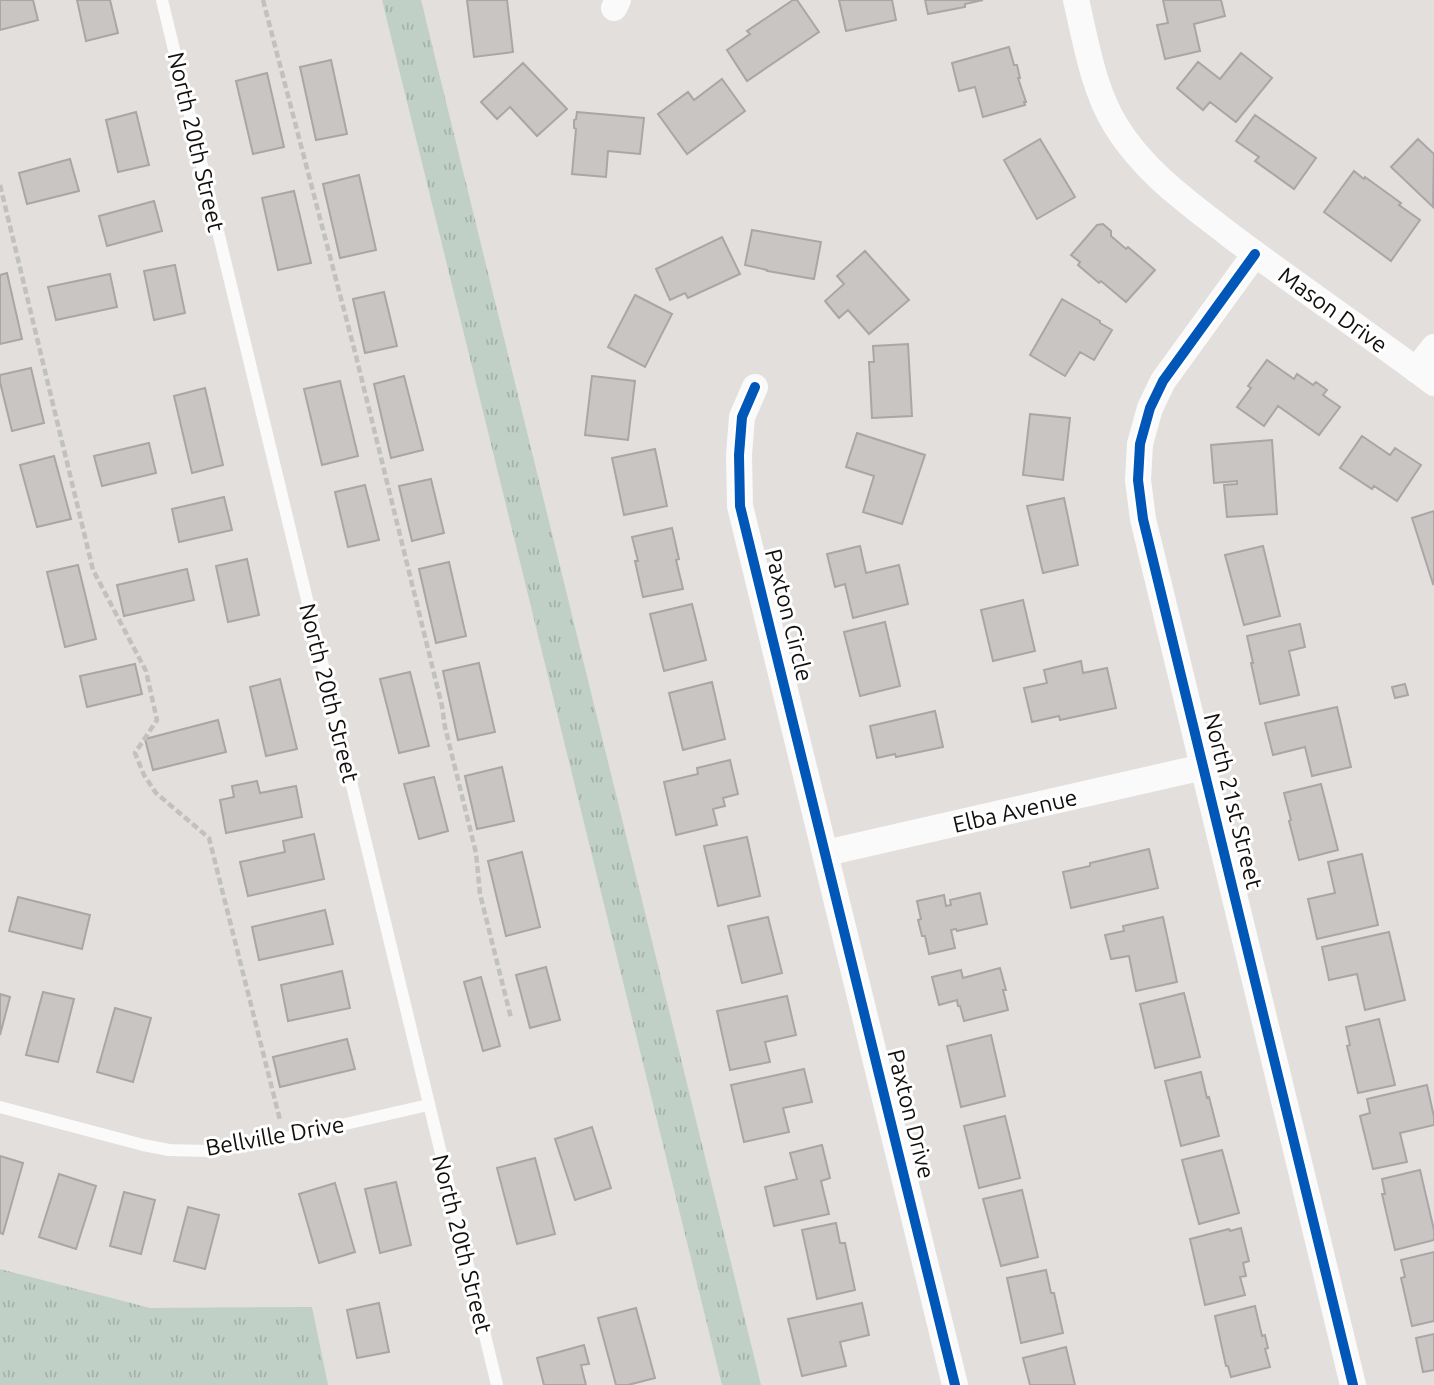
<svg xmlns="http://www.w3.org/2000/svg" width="1434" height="1385" font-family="Ubuntu,sans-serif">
<defs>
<pattern id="grass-tufts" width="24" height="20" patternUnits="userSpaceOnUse" patternTransform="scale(1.75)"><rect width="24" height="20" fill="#c0d0c6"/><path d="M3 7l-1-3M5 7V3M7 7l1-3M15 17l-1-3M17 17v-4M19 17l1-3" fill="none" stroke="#a4b2a9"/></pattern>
</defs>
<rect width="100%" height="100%" fill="#e2dfdc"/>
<!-- grass -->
<path fill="url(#grass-tufts)" d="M382,0H421L761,1385H722Z
M0,1269L150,1308L312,1307L328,1385H0Z"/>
<!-- building -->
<path fill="#c8c5c3" stroke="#a9a6a5" stroke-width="2" d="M0,0H33L38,20L0,30Z
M77,0H110L118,33L86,41Z
M467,0H507L513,52L474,57Z
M793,0H797L819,32L747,81L727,50L750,34L747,31Z
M839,0H892L896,20L846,31Z
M925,0H983L965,4V7L928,14Z
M1163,0H1221L1225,16L1194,24L1200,51L1165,59L1157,25L1168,23Z
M1009,47L1014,65H1017L1020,78H1018L1026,102H1024L1025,105L983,117L975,87L959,91L952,63Z
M1241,53L1272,78L1236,122L1210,102L1203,110L1177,88L1198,62L1220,79Z
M331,60L347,134L316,140L300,67Z
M523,63L567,109L537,136L510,107L497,119L481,102Z
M267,73L284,147L253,154L236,81Z
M722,79L745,111L687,154L658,114L688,92L694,100Z
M136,112L149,165L118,172L106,120Z
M577,112L644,118L640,154L608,151L606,177L572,174L576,129L574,128V120L576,119Z
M1255,115L1316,158L1294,189L1255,161L1259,157L1236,141Z
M1040,139L1075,197L1037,219L1004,160Z
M1418,139L1434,154L1433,207L1391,167Z
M70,159L79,191L27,204L19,173Z
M1354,171L1364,179L1365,177L1401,203L1399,205L1420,220L1391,261L1324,212Z
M359,175L376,250L340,258L323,184Z
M294,191L311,263L278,270L262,198Z
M154,201L162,231L107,246L99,216Z
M1103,224L1111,231V236L1126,249L1128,247L1155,270L1126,302L1101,281L1099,283L1078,265L1080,262L1071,255L1097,225Z
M752,230L821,242L814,279L767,271V270L745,265Z
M722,237L740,274L688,298L685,293L670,300L656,269Z
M865,251L909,300L869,334L848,310L839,318L825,301L844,284L837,276Z
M175,265L185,313L154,320L144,271Z
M7,273L22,339L0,344V275Z
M110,274L117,307L56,320L48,287Z
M384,292L397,346L365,353L353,299Z
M635,295L672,314L645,367L608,347Z
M1062,299L1100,321V323L1112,330L1094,360L1080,352L1065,376L1030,355Z
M908,344L912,416L872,418L869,362H874L873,346Z
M1267,360L1294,379L1297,374L1313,385L1316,382L1327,390L1323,395L1340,407L1319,435L1278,406L1264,426L1237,407L1251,388L1248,386Z
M31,368L44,423L12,431L0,382V375Z
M404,376L423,450L391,458L374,384Z
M592,376L635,381L628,440L585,435Z
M340,381L358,456L322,465L304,389Z
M205,388L223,465L192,473L174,396Z
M1030,414L1070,418L1063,480L1023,475Z
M857,433L925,455L902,524L863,512L874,476L846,467Z
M1362,436L1390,455L1395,448L1421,465L1397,501L1374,486L1372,489L1340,468Z
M1272,440L1277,514L1227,517L1224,485L1237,484V481L1214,483L1211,445Z
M149,443L156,473L102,486L94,456Z
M655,449L667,506L624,515L612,458Z
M54,456L71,519L37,527L20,465Z
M431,479L444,533L412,541L399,486Z
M365,485L379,540L348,547L335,492Z
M224,497L232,530L179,542L172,509Z
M1064,498L1078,565L1043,573L1027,506Z
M1434,511V583L1433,584L1412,518Z
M672,528L679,559L676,560L683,589L643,597L635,561H638L632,537Z
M860,546L866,573L899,565L908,604L853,618L845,584L835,587L827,554Z
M1263,546L1280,616L1244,625L1225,555Z
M247,559L259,615L228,622L216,566Z
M449,562L466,636L436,643L419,569Z
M78,565L96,639L65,647L47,572Z
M187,569L194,600L124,616L117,585Z
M1023,600L1035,651L993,661L981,610Z
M692,604L706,660L664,671L650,614Z
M885,622L900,686L860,696L844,632Z
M1300,624L1305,647L1289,651L1299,695L1260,704L1251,663H1253L1247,636Z
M1081,661L1083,673L1107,668L1116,708L1060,720L1059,716L1032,722L1024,688L1047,683L1044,670Z
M479,663L495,732L458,740L443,671Z
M135,664L142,694L87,707L80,676Z
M410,672L429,746L399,753L380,679Z
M280,679L297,749L266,756L250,687Z
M712,682L725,739L683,750L669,693Z
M1405,684L1408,695L1395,698L1392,687Z
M1337,707L1351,767L1312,776L1305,747L1273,755L1265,723Z
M935,711L943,747L896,757L895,754L877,758L870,726Z
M218,720L226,752L153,770L145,739Z
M730,760L738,794L723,798L725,806L713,809L717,825L676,835L664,782L698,774L697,768Z
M502,767L514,821L477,829L465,776Z
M434,777L448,831L419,839L404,784Z
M257,781L260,793L296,786L302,817L226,833L220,800L234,797L232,786Z
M1321,784L1338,850L1299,860L1289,821L1291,820L1284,793Z
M314,834L324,879L248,896L240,862L285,852L283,841Z
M747,837L760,896L718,906L704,846Z
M1149,849L1158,888L1071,908L1063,872L1090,866V863Z
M522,852L540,927L506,936L488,861Z
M1362,854L1378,925L1317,939L1308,899L1335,893L1328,862Z
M980,893L987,924L957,931L956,929L951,930L955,948L929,954L925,936H922L918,920L921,919L917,901L944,895L946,906L951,905L950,900Z
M18,897L90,915L82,949L9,931Z
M325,910L333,944L259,960L252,927Z
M768,917L782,973L742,983L728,926Z
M1163,917L1177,982L1136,991L1129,956L1111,959L1105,935L1124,931L1123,926Z
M1389,932L1405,1000L1365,1010L1357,974L1329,980L1322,947Z
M546,967L560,1020L530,1028L516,975Z
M1000,968L1006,990H1003L1008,1010L964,1021L960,1006H958L957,1000L939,1005L932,977L961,970L963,978Z
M342,971L350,1008L288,1021L281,985Z
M481,977L500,1046L483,1051L464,982Z
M43,992L74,999L58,1062L26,1055Z
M1184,993L1200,1057L1155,1068L1140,1004Z
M0,994L10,997L0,1035Z
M787,996L796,1035L765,1042L770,1062L730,1070L717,1011Z
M115,1008L151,1018L133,1082L97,1072Z
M1379,1019L1395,1085L1358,1093L1347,1046L1350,1045L1346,1027Z
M991,1035L1005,1096L961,1107L947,1046Z
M347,1039L355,1069L280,1087L273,1057Z
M804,1069L812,1102L783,1108L789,1132L744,1142L731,1085Z
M1201,1072L1207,1098L1209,1097L1219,1136L1181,1146L1165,1081Z
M1427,1085L1434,1117V1125L1400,1133L1407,1162L1373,1169L1360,1116L1370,1113L1367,1099Z
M1005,1116L1020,1178L979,1188L964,1126Z
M592,1127L611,1188L575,1200L555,1139Z
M822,1145L830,1178L821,1181L829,1214L774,1226L765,1187L797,1179L790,1153Z
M1222,1150L1239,1213L1199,1224L1182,1160Z
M0,1156L23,1163L3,1234L0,1233Z
M535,1158L555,1234L517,1244L497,1168Z
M1420,1170L1434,1230V1240L1395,1250L1382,1194H1385L1382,1179Z
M59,1174L96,1186L76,1249L39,1237Z
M396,1182L411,1245L380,1253L365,1189Z
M335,1183L355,1252L319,1263L299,1194Z
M1022,1190L1038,1257L1001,1266L983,1199Z
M124,1192L155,1200L141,1254L110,1246Z
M188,1207L219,1215L205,1269L174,1261Z
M836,1223L840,1243H845L855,1290L817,1299L802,1230Z
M1241,1228L1249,1261L1243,1263L1246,1276L1240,1277L1245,1295L1205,1305L1190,1239L1229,1229L1230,1231Z
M1434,1252V1321L1412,1326L1401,1278L1405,1277L1401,1260Z
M1046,1270L1051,1293H1054L1063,1333L1021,1343L1007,1278Z
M379,1303L389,1352L357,1358L347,1310Z
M862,1303L869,1335L840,1342L846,1366L802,1376L788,1319Z
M1255,1306L1262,1336L1265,1335L1268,1348L1265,1349L1270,1367L1231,1377L1228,1366H1226L1215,1316Z
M636,1308L655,1378L628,1385H616L598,1318Z
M1434,1334V1370L1423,1372L1416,1338Z
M584,1345L589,1364L581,1365L586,1385H544L537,1358Z
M1066,1347L1075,1385H1030L1023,1358Z"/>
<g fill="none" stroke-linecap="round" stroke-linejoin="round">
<!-- path -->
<path stroke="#c1c1c0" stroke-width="4.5" stroke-dasharray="7 3.5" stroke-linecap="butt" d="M263,0L356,356L442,706L445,727L476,853L480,894L511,1018
M0,185L93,570L146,671L157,720L135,753L144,775L156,793L209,838L280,1120"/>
<!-- service -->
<path stroke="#fbfafa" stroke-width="12" d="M162,0L497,1385
M0,1107L143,1145L169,1150L208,1151L263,1143L428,1105"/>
<!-- minor -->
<path stroke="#fbfafa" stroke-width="26" d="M1076,0C1086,42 1093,89 1116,126C1145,173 1189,203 1231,236C1298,286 1367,333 1434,383
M614,8L618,0
M1255,254L1163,381L1150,408L1140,444L1138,480L1143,519L1353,1385
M1416,370L1434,347
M755,387L742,417L739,455L740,506L955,1385
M826,853L1203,767"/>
<!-- cycleway casing -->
<g stroke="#fff" stroke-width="15">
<path id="cycleway" d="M1255,254L1163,381L1150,408L1140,444L1138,480L1143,519L1353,1385
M755,387L742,417L739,455L740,506L955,1385"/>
</g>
<!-- cycleway -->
<use href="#cycleway" stroke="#0057b8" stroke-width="10"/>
</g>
<g text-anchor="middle" stroke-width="6" stroke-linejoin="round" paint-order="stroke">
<!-- street labels -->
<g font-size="23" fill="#12100e" stroke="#fff">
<text transform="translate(196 142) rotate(77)" y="8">North 20th Street</text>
<text transform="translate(1333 310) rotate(36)" y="8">Mason Drive</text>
<text transform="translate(789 615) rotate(76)" y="8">Paxton Circle</text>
<text transform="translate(329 693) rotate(76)" y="8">North 20th Street</text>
<text transform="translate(1233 801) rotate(76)" y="8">North 21st Street</text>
<text transform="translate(1015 811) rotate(-13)" y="8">Elba Avenue</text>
<text transform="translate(911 1114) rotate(76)" y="8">Paxton Drive</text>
<text transform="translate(275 1136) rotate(-10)" y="8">Bellville Drive</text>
<text transform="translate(462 1244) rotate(76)" y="8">North 20th Street</text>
</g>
</g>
</svg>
